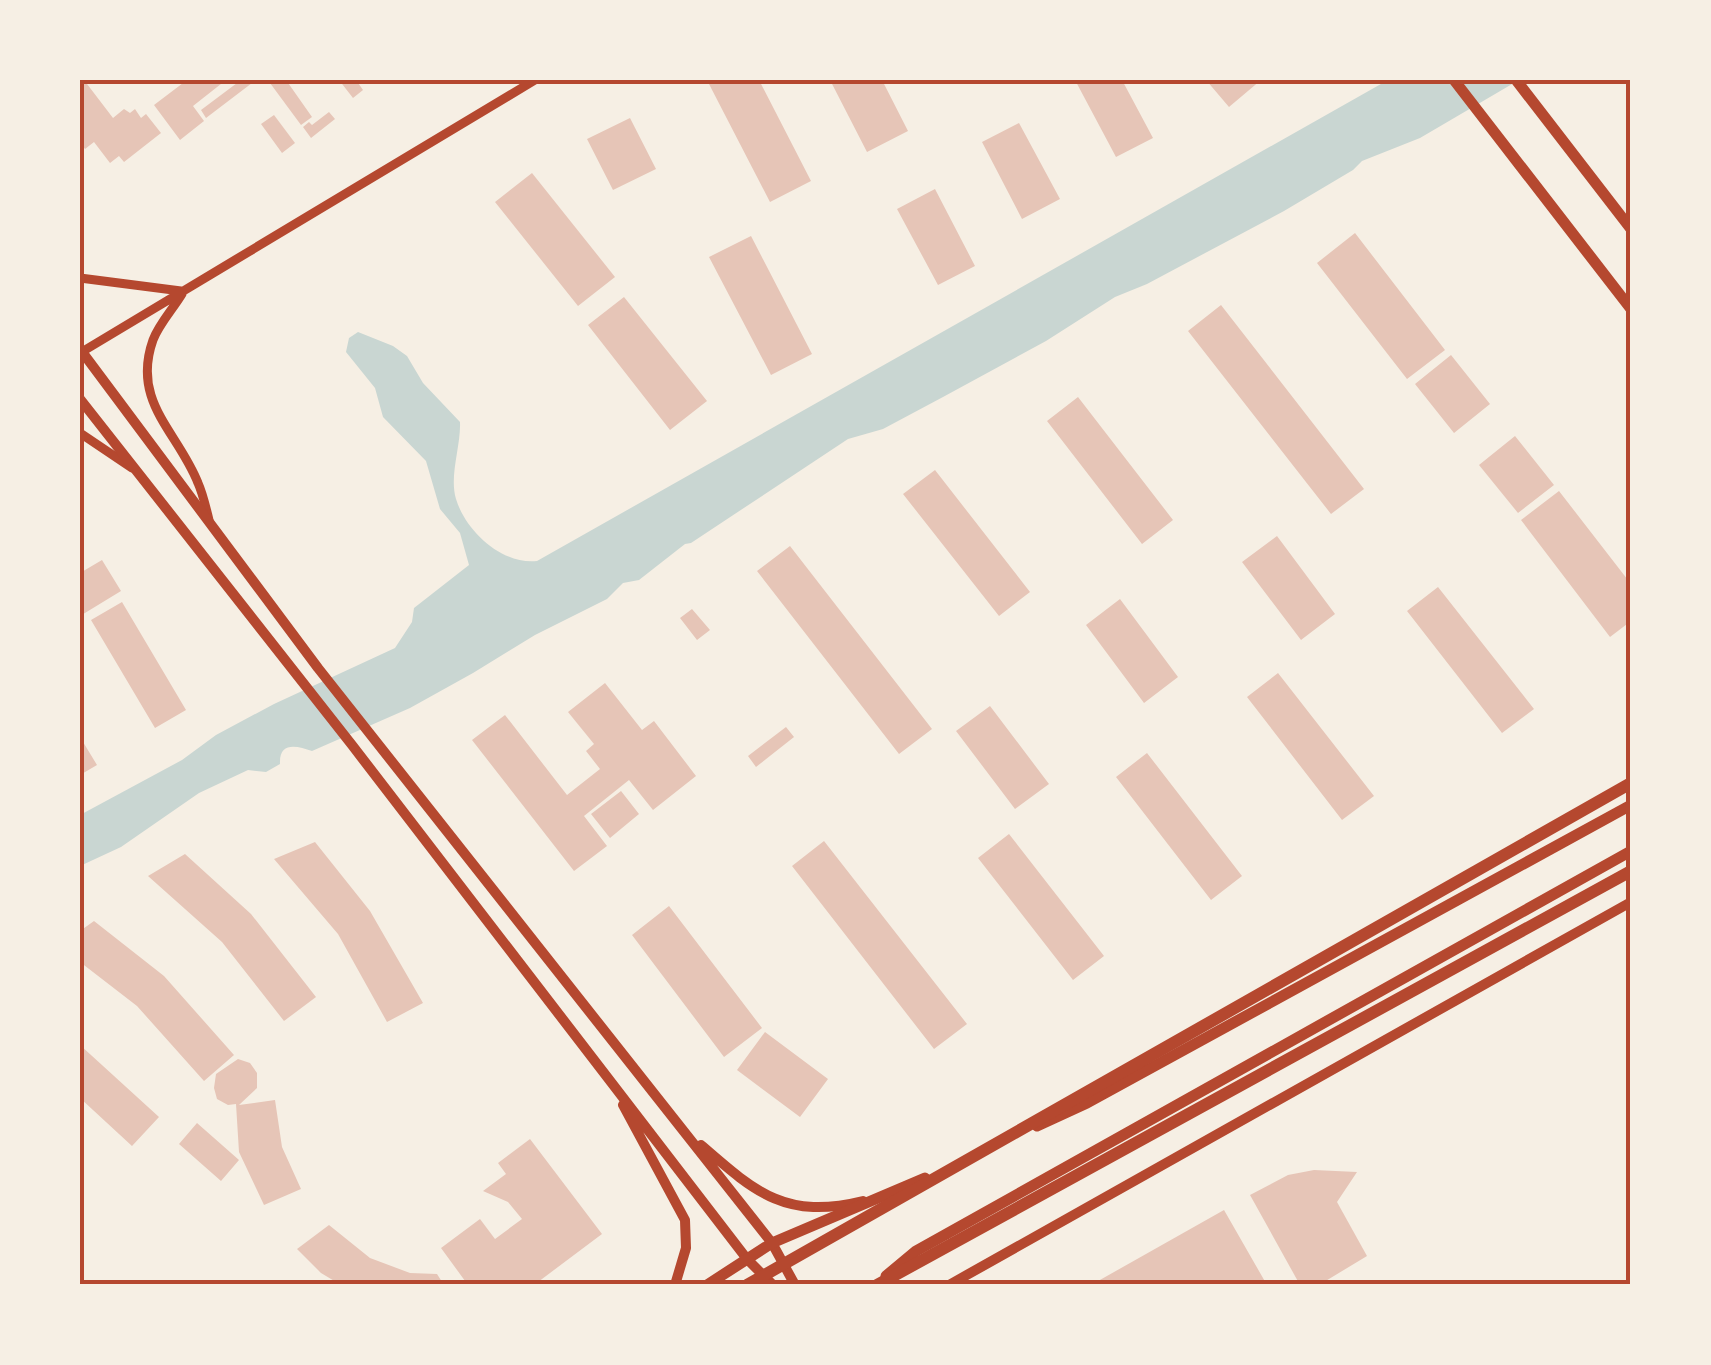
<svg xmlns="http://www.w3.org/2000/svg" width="1711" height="1365" font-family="'Roboto Serif',serif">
<rect width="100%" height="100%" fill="#f6efe4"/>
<!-- water -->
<path fill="#c9d6d2" d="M1388,80H1519L1420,138L1362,161L1353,170L1284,211L1147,284L1115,297L1046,341L943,397L883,429L848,439L691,543L685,544L639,580L623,583L607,599L535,635L473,673L410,708L312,751C297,746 279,741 280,764L266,772L248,770L199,793L121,847L80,866V815L182,760L216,735L274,704L395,648L412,622L414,608L469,565L460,533L440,509L426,461L383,417L375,388L346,352L349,338L358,332L393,346L407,356L423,383L460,422C461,446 449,476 456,499C466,532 503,565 537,561Z"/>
<!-- building -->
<path fill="#e6c5b7" d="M80,80H84L113,118L124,109L130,113L135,109L141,118L146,114L161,133L124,162L119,156L110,163L94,142L85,149L80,142Z
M187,80H226L193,106L204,121L180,140L154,105Z
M241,80L252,83L206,118L201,110Z
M274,80H286L312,117L301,125L270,83Z
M339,80H356L363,90L353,98Z
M716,80H759L811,181L770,202L709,84Z
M830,80H882L908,131L867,152Z
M1075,80H1122L1153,138L1116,157Z
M1206,80H1261L1229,107Z
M329,112L335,119L311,138L303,127L309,122L312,125Z
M274,115L295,143L282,153L261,124Z
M630,118L656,169L613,190L587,139Z
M1019,123L1060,199L1022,219L982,142Z
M532,173L615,277L578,306L495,202Z
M935,189L975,266L938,285L897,209Z
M1355,233L1445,350L1407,379L1317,263Z
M751,236L812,354L771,375L709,257Z
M624,297L707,401L670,430L588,325Z
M1221,305L1364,489L1331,514L1188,331Z
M1451,355L1490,404L1454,433L1415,384Z
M1078,397L1173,520L1142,544L1047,421Z
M1515,436L1554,485L1518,513L1479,465Z
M935,470L1030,592L999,616L903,494Z
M1559,491L1631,584V621L1610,637L1521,520Z
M1277,536L1335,614L1301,640L1242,562Z
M790,546L932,729L899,754L757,571Z
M102,560L121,591L80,616V573Z
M1438,587L1534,709L1502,733L1407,611Z
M1120,599L1178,677L1144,703L1086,625Z
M122,602L186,710L155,728L91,620Z
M692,609L710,630L697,640L680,618Z
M1278,673L1374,796L1342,820L1247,697Z
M605,683L642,730L654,721L696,776L653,810L629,780L584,816L607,846L574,871L472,740L505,715L567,795L600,769L586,751L594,744L568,712Z
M990,706L1049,784L1015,809L956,731Z
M786,727L794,737L756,767L748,756Z
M80,737L97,765L80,775Z
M1147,753L1242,876L1211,900L1116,777Z
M621,791L639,814L610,838L591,814Z
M1009,834L1104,956L1073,980L978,858Z
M824,841L967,1024L934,1049L792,866Z
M315,842L370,911L423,1003L387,1022L338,934L274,859Z
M185,854L251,914L316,997L284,1021L222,942L148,876Z
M669,906L762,1028L724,1057L632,935Z
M94,921L164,976L234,1055L204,1081L137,1006L80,962V931Z
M765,1032L828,1079L800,1117L737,1070Z
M80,1045L159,1117L132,1146L80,1098Z
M238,1059L250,1063L257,1073V1088L239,1105L275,1100L282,1147L301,1189L264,1205L239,1152L236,1104L228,1105L217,1099L214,1088L216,1074Z
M197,1123L239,1160L221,1181L179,1144Z
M530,1139L602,1234L534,1285H468L441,1248L480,1219L495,1239L522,1219L508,1202L483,1191L506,1174L498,1163Z
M1314,1170L1357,1172L1337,1202L1367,1256L1319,1285H1300L1250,1195L1288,1175Z
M1224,1210L1267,1285H1091Z
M329,1225L370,1258L410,1273L437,1274L444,1285H341L321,1273L297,1249Z"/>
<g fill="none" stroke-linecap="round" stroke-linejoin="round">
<!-- tertiary -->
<path stroke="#b5482f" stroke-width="9" d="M80,278L181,291
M182,294C173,309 159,324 153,340C131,402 178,432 198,483C203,494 206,508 209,520
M80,353L535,80
M80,433L132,468"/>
<!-- secondary -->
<path stroke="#b5482f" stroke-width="10" d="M80,349L318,668L772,1243L795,1285
M80,399L352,745L747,1259L773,1285
M623,1105L685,1220L686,1248L675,1285
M701,1145C756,1193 786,1220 863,1201
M949,1285L1631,902"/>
<!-- primary -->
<path stroke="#b5482f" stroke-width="11" d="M1454,80L1631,309
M1516,80L1631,229
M1037,1126L1087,1103L1631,805
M886,1276L916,1251L1631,851
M707,1285L772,1243L925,1178"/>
<!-- trunk -->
<path stroke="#b5482f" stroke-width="12" d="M747,1285L1631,783
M877,1285L1631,871"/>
</g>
<!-- border -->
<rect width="1711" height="1365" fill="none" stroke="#f6efe4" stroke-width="165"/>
<rect x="82" y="82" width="1546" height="1200" fill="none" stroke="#b5482f" stroke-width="4"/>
</svg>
